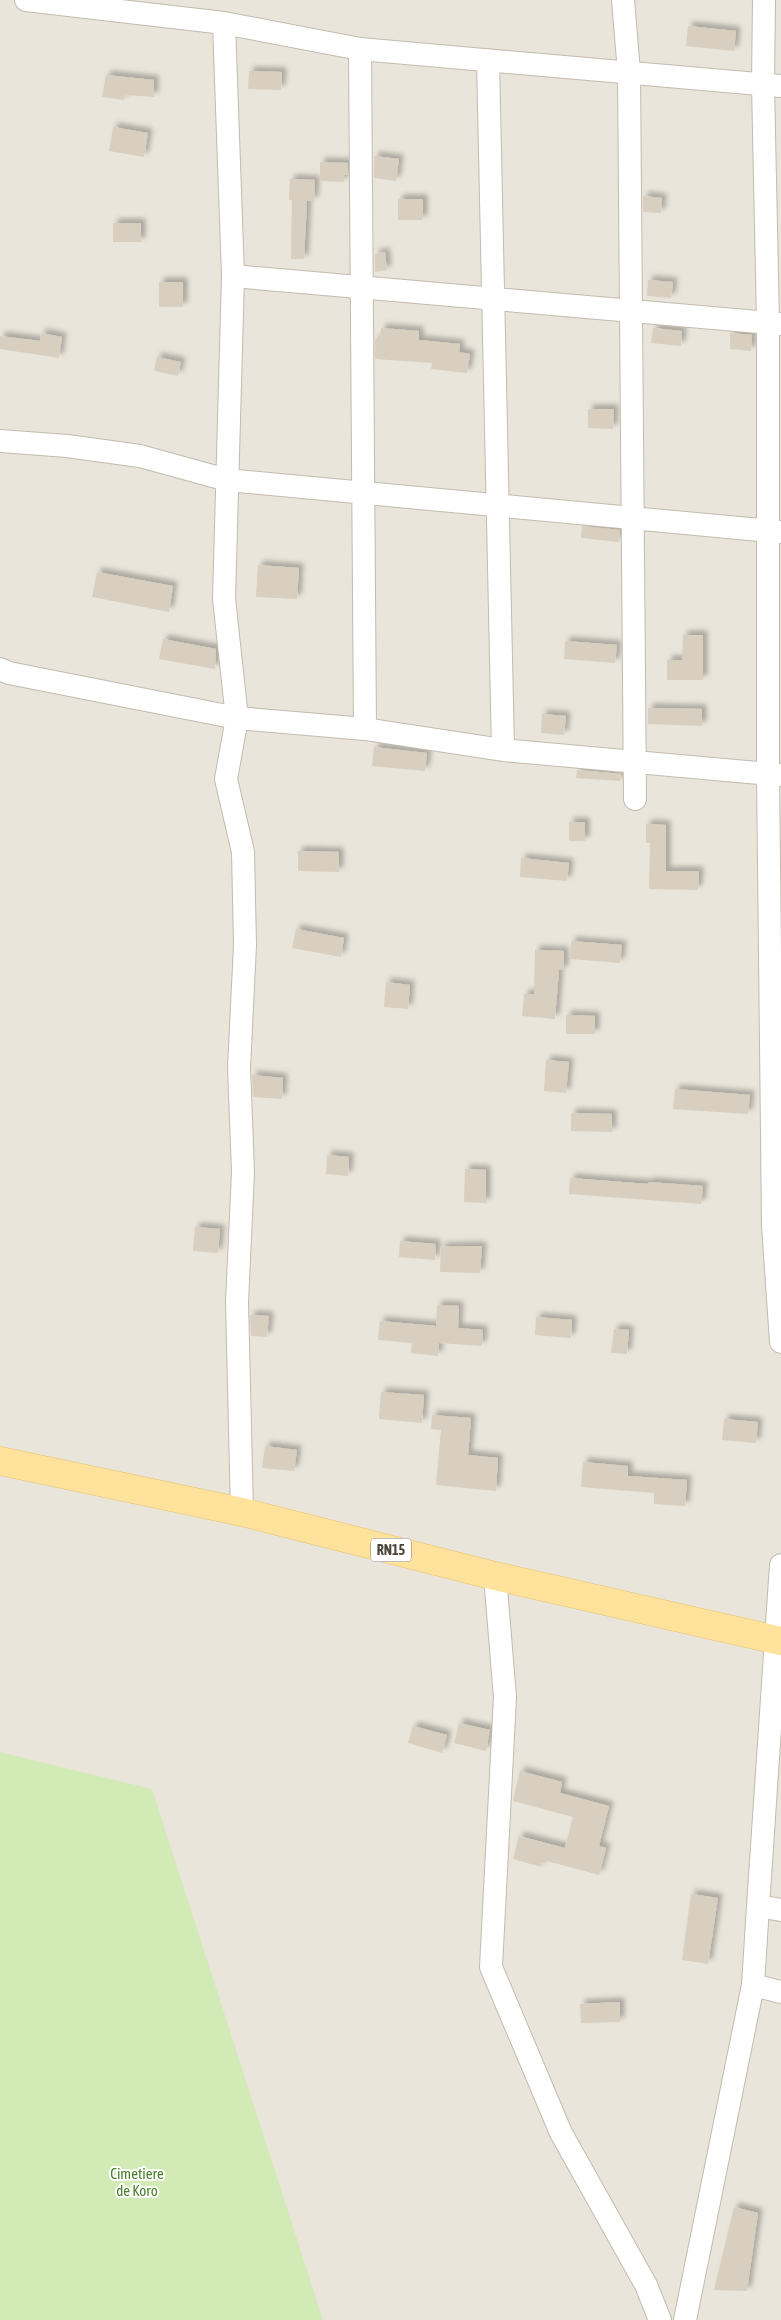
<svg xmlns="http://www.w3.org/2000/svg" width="781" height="2320" font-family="'Asap Condensed',sans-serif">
<defs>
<filter id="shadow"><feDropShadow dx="4.5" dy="-4.5" stdDeviation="2.5" flood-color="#0004"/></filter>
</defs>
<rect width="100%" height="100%" fill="#f6f3ec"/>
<!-- residential -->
<path fill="#eae5da" d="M0,0H781V2320H0Z"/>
<!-- green -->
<path fill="#d2eab5" d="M0,1752L152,1789L323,2320H0Z"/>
<!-- building -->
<path fill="#d8cfc1" filter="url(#shadow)" d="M688,26L736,31L734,51L686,46Z
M249,71L282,72L281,90L248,89Z
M106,75L154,80V97L125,95L124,100L102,97Z
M113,127L148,133L144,157L109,151Z
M374,156L399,159L396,181L374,178Z
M320,162L348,163V175H344V182L320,181Z
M290,179L315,180L314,201H307L304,259H291L292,200H289Z
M643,196L662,198L661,213L643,212Z
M398,199H423V220H398Z
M113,223H141V242H113Z
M385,252L387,270L375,272V254Z
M648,280L673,282L671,298L647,296Z
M159,282H183V307H159Z
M381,328L419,331V340L460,344L459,352L470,354L467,373L431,369L432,363L375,359V339H380Z
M653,328L682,331L681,346L651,343Z
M41,333L62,337L59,358L0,349V336L40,341Z
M730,333L752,335L751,351L730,349Z
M157,357L181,362L178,376L154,371Z
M588,409H614L613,429L588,428Z
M582,526L620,530L619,542L581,538Z
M258,565L299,568L297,599L256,597Z
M97,572L173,586L169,612L92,597Z
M683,635H703V680H667V660H682Z
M163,639L216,649L215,669L159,659Z
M565,641L617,645L615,663L564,659Z
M648,708L702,709V726L648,724Z
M542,714L566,716L564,735L541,733Z
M374,747L427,753L425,771L372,766Z
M577,770L621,774L620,781L576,778Z
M569,822H585V841H569Z
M646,824L666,825V871H699L698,890L649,889L650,843H646Z
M298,851L339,852V872L298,871Z
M521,858L569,863L567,881L520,877Z
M296,929L344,938L341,957L292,948Z
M571,941L622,945L620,963L570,959Z
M535,950L564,951V970H559L555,1019L522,1016L524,994H534Z
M386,982L410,985L408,1009L384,1007Z
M566,1015L595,1016V1034H566Z
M546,1060L569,1062L566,1093L544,1091Z
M252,1075L283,1078L282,1099L253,1097Z
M675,1089L750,1095L748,1114L673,1109Z
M571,1113L612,1114V1132L571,1131Z
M327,1155L349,1157L348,1176L326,1174Z
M465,1169L486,1170V1203L464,1202Z
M570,1178L648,1184L649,1182L703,1186L701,1204L569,1194Z
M195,1227L220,1229L218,1253L193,1251Z
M400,1241L436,1244L435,1260L399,1257Z
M482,1246L480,1273L440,1272L441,1247Z
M437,1305L459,1306L458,1328L483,1330L482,1346L439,1343L438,1356L411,1353L412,1343L378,1340L380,1321L436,1326Z
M250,1315L269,1316L267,1337L251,1336Z
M536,1317L572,1320L571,1338L535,1335Z
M614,1329L629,1330L627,1354L611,1353Z
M381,1392L424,1395L422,1423L379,1419Z
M432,1415L471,1418L468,1455L498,1458L496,1491L436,1485L441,1430L431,1429Z
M724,1419L758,1422L756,1443L722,1440Z
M265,1446L297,1450L294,1471L262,1468Z
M583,1462L628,1466V1476L687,1480L685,1506L654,1504V1493L581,1487Z
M459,1723L490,1730L486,1751L454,1743Z
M413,1726L447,1735L442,1753L408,1743Z
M520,1771L562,1782L560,1793L609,1806L599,1846L606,1848L599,1875L543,1860L541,1867L513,1859L519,1836L565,1848L573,1817L513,1801Z
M691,1894L718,1898L708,1964L682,1960Z
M620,2002V2022L581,2023L580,2004Z
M734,2207L758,2213L747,2291L714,2290Z"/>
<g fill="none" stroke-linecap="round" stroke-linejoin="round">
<!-- street casing -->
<g stroke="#c2bbae" stroke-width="24">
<path id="street" d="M26,0L224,23L360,49L781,86
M623,0L629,72L635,799
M764,0L763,84L768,323V774L773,1225L781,1342
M224,23L233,276L224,599L237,718L226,779L243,852L245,945L239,1068L243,1172L237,1302L242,1512
M360,49L365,729
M488,60L503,750
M233,276L781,324
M0,441L67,446L140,456L227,480L781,532
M0,669L9,673L237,718L365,729L503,750L781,775
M781,1565L758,1906L781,1910
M495,1576L505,1697L491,1967L561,2133L646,2285L660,2320
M753,1985L781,1992
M685,2320L753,1985L758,1906"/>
</g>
<!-- primary casing -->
<g stroke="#e6c16a" stroke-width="29">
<path id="primary" d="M0,1461L242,1512L495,1576L781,1641"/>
</g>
<!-- street -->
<use href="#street" stroke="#fff" stroke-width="22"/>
<!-- primary -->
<use href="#primary" stroke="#ffe39c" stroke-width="28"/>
</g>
<g text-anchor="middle" stroke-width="4" stroke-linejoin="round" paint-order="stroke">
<!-- shield labels -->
<rect fill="#fff" stroke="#817c74" stroke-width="1" x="371" y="1538.5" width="40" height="23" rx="4"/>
<g font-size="14" font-weight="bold" fill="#4b4439">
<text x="391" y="1555">RN15</text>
</g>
<!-- park labels -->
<g font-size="15" fill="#4a7f2a" stroke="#fff">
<text x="137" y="2179">Cimetiere<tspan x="137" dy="17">de Koro</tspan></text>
</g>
</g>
</svg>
